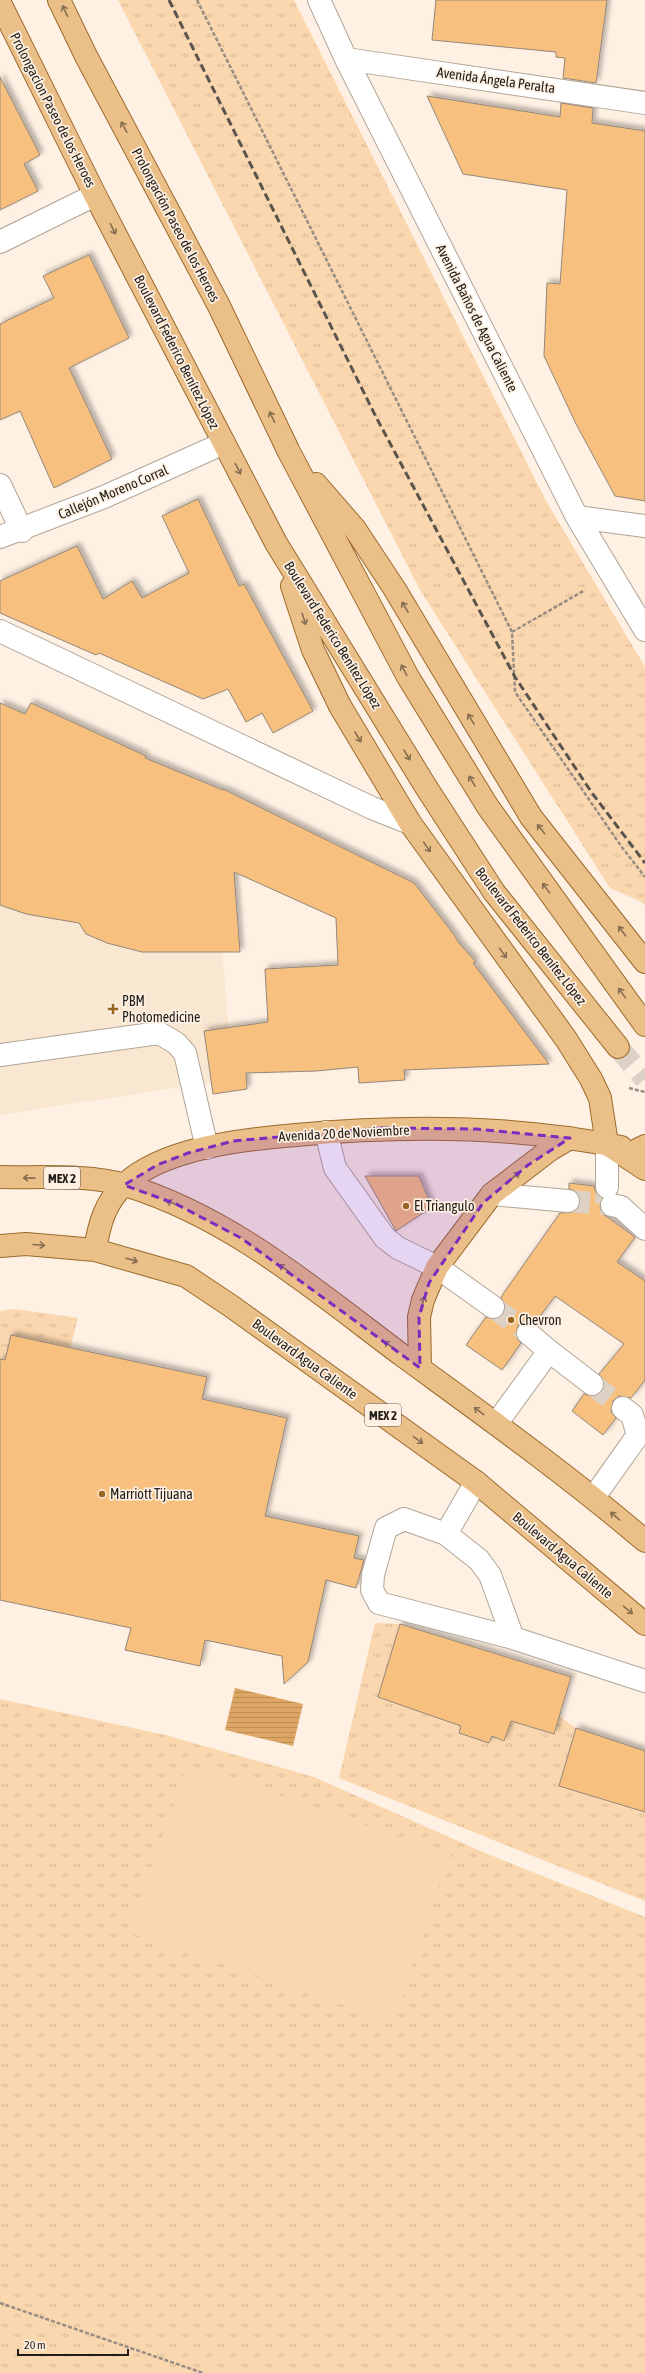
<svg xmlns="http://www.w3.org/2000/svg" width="645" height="2373" font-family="'Asap Condensed',sans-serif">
<defs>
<pattern id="grass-tufts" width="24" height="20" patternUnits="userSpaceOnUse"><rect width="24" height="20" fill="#fbd7af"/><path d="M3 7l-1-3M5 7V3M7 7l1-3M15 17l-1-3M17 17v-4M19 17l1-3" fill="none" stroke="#d7b896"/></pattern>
<pattern id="water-rules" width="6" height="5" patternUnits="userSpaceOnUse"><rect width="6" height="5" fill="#dda665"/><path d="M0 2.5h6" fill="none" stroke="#bd8e57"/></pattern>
<filter id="shadow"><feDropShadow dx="3.5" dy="-3.5" stdDeviation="2" flood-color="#0004"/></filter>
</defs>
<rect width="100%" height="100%" fill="#fef0e2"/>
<!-- built -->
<path fill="#fae7d2" d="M0,780L221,938L233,1079L0,1115Z"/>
<!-- grass -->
<path fill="url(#grass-tufts)" d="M118,0H294L546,501L645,667V906L642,902L610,888L420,590Z
M15,1309L78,1318L70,1348L11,1335L5,1360L0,1359V1311Z
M375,1623L400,1624L383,1682L553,1734L559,1716L576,1728L559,1786L645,1812V1901L339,1778Z
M0,1699L165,1735L314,1777L485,1853L645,1917V2373H0Z"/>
<!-- pitch -->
<path fill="#fbd7af" d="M188,1764L450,1854L393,2022L128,1932Z"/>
<!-- water -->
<path fill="url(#water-rules)" d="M235,1688L303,1704L293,1746L225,1730Z"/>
<!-- building -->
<path fill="#f8c07e" stroke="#93877a" filter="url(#shadow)" d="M436,0H607L596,83L563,78L565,58L556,57V52L432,40Z
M0,77L40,155L24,164L38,191L0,210Z
M427,96L560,117L561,103L593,108L592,123L645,131V501L615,496L576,424L544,356L547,283L560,284L567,190L463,174Z
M89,255L129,338L69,368L112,459L54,488L20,411L0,420V324L54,298L43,276Z
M198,499L239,586L244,584L313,711L273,733L262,713L246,722L228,689L203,699L99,653L96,655L0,613V581L77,546L103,599L132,581L142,598L189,573L162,516Z
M0,703L25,714L31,703L146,756L145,758L223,790V789L414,883L455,936L458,942L476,962L473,963L549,1064L404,1070L405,1080L359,1083L358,1067L316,1071L246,1073L247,1089L213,1094L204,1031L268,1022L265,969L338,965L336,918L234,872L240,952H142L107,943L86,934L79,923L26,914L0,905Z
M365,1176H419L432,1207L396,1231Z
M569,1183L594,1186L596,1194L602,1198L600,1208L603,1214L635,1237L617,1262L645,1281V1380L631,1398L619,1396L613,1401L611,1412L616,1418L603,1435L572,1411L584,1394L591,1396L602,1392L604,1385L599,1374L624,1344L555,1296L535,1323L524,1321L518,1325L516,1337L521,1343L502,1370L466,1345L486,1317L498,1318L503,1314L505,1308L501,1297L560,1213L573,1212L578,1208L579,1196L575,1191L569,1189Z
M11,1335L207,1377L202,1399L287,1418L265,1516L359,1536L354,1558L364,1560L356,1588L326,1580L308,1662L284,1684L282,1656L205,1640L200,1666L125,1650L131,1628L0,1600V1359L5,1360Z
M400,1624L571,1677L554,1734L511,1721L504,1741L492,1736L489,1743L459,1733L461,1726L378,1697Z
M576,1728L645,1751V1812L559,1786Z"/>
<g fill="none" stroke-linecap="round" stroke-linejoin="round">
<!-- minor-tunnel -->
<path stroke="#ddd0c4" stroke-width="22" stroke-dasharray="22 11" stroke-linecap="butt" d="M568,1201L606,1204L607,1187
M493,1307L528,1333
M592,1384L623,1408"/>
<!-- major-tunnel -->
<path stroke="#ddd0c4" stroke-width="22" stroke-dasharray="22 11" stroke-linecap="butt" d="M618,1047L645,1079"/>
<!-- minor casing -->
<g stroke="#b1a597" stroke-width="24">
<path id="minor" d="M319,0L346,59L577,517L645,630
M346,59L645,103
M0,242L95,195
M0,485L22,531
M577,517L645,526
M0,537L104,497L224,443
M0,631L372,808L410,823
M0,1055L159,1033L176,1043L185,1053L207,1148
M326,1132L335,1168L385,1238L398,1248L437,1267L493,1307
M607,1144V1187
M492,1194L568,1201
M612,1205L621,1207L645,1229
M528,1333L549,1351
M496,1424L549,1351L592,1384
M476,1482L446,1534L404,1519L386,1528L373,1575L372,1590L379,1603L513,1638L645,1681
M594,1497L638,1435L632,1415L623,1408
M446,1534L479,1560L490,1575L513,1638"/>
</g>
<!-- major casing -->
<g stroke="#9b6b2d" stroke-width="24">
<path id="major" d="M59,0L86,56L219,306L289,452L408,677L488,807L645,1025
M0,3L95,195L276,543L426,787L494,892L618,1047
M316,484L355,529L394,588L531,817L645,962
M292,586L313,650L340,706L410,823L566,1039L591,1079L600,1098L607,1144L645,1169
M637,1150L645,1146
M0,1177C39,1178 88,1174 125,1185C231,1217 316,1291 403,1356C485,1416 568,1475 645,1541
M0,1246L26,1244L95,1250L186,1276L231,1306L476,1482L645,1624
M95,1250C99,1225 105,1202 124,1185C162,1148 245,1139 296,1135C404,1125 513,1125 621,1147
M420,1368L419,1317L423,1300L437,1267L492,1194L551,1149L570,1138"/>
</g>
<!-- path -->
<path stroke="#978d84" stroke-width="2.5" stroke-dasharray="4 2" stroke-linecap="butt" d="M197,0L512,632L515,692L621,846L645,877
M512,632L585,590
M629,1088L645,1092
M0,2303L203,2373"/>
<!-- minor -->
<use href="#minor" stroke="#fff" stroke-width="22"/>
<!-- major -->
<use href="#major" stroke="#eabf88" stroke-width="22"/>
<!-- rail -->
<path stroke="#5b544d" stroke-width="3" stroke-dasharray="8 4" stroke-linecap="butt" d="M169,0L376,417L515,677L592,793L645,863"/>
</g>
<!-- one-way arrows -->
<defs><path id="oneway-shaft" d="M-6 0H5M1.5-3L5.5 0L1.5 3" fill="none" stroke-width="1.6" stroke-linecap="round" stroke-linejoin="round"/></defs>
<g stroke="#866e50">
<use href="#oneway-shaft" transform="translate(65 11) rotate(-116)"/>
<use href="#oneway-shaft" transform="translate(124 127) rotate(-118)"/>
<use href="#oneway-shaft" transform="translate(113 229) rotate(63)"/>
<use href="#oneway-shaft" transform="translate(272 417) rotate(-116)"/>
<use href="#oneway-shaft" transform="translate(238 469) rotate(63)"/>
<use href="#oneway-shaft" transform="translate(405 607) rotate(-121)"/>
<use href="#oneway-shaft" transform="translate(304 619) rotate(72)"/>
<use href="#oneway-shaft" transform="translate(404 670) rotate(-118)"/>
<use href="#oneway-shaft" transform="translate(471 719) rotate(-121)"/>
<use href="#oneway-shaft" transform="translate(358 737) rotate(59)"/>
<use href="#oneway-shaft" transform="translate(407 755) rotate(59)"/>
<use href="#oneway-shaft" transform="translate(472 781) rotate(-121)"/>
<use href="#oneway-shaft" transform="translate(541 829) rotate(-129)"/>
<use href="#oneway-shaft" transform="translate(427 847) rotate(55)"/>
<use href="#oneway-shaft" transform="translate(546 888) rotate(-126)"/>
<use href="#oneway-shaft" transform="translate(622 931) rotate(-127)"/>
<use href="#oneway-shaft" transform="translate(503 953) rotate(54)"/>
<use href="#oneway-shaft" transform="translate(622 993) rotate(-126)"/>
<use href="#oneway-shaft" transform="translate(515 1176) rotate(-39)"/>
<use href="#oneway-shaft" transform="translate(29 1178) rotate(-179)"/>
<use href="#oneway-shaft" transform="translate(172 1203) rotate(-158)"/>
<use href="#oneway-shaft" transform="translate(39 1245) rotate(5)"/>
<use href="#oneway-shaft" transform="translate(132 1260) rotate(16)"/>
<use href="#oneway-shaft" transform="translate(284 1268) rotate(-143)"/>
<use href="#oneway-shaft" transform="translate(423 1302) rotate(-75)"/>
<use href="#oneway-shaft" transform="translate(389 1345) rotate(-143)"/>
<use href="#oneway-shaft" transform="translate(479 1411) rotate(-144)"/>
<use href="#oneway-shaft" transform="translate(418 1440) rotate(36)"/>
<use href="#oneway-shaft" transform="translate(615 1516) rotate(-139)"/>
<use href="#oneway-shaft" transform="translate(628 1610) rotate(40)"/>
</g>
<!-- marked area -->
<path fill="#7b2cbf" fill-opacity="0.2" stroke="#7b2cbf" stroke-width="3" stroke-dasharray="8 5" stroke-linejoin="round" d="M382,1128L476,1129L570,1138L528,1165L483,1203L429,1283L419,1317L420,1368L241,1238L176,1204L124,1185L157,1165L188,1153L233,1141Z"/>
<!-- markers -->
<g fill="#99651c" stroke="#fef0e2" stroke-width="1.5">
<path d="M111 1003h4v4h4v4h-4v4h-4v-4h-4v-4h4z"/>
<circle cx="406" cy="1206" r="4"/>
<circle cx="511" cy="1320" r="4"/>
<circle cx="102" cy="1494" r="4"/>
</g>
<g text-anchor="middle" stroke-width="3.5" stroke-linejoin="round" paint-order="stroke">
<!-- shield labels -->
<g fill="#fef0e2" stroke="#635c55" stroke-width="1">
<rect x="44" y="1167" width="36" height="22" rx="3"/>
<rect x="365" y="1404" width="36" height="22" rx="3"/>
</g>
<g font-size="13" font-weight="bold" fill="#211d18">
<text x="62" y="1183">MEX 2</text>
<text x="383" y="1420">MEX 2</text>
</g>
<!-- street labels -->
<g font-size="14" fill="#211d18" stroke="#fef0e2">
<text transform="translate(496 80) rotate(8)" y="5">Avenida Ángela Peralta</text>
<text transform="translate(53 110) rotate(63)" y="5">Prolongacion Paseo de los Heroes</text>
<text transform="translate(176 225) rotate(62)" y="5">Prolongación Paseo de los Heroes</text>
<text transform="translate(477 318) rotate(63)" y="5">Avenida Baños de Agua Caliente</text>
<text transform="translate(177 352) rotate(63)" y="5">Boulevard Federico Benítez López</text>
<text transform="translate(113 492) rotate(-23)" y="5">Callejón Moreno Corral</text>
<text transform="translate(333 635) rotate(58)" y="5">Boulevard Federico Benítez López</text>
<text transform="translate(531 936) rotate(52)" y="5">Boulevard Federico Benítez López</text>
<text transform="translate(344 1133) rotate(-3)" y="5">Avenida 20 de Noviembre</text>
<text transform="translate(305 1359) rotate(36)" y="5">Boulevard Agua Caliente</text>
<text transform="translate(563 1555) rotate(40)" y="5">Boulevard Agua Caliente</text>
</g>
<!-- poi labels -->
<g font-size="14" fill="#211d18" stroke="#fef0e2" text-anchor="start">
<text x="122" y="1006">PBM<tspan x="122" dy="16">Photomedicine</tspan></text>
<text x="414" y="1211">El Triangulo</text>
<text x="519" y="1325">Chevron</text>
<text x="110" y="1499">Marriott Tijuana</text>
</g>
</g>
<!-- scale -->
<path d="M18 2349v6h110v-6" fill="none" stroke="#211d18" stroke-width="2"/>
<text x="24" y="2349" font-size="12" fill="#211d18" stroke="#fef0e2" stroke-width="3" paint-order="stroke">20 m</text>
</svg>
